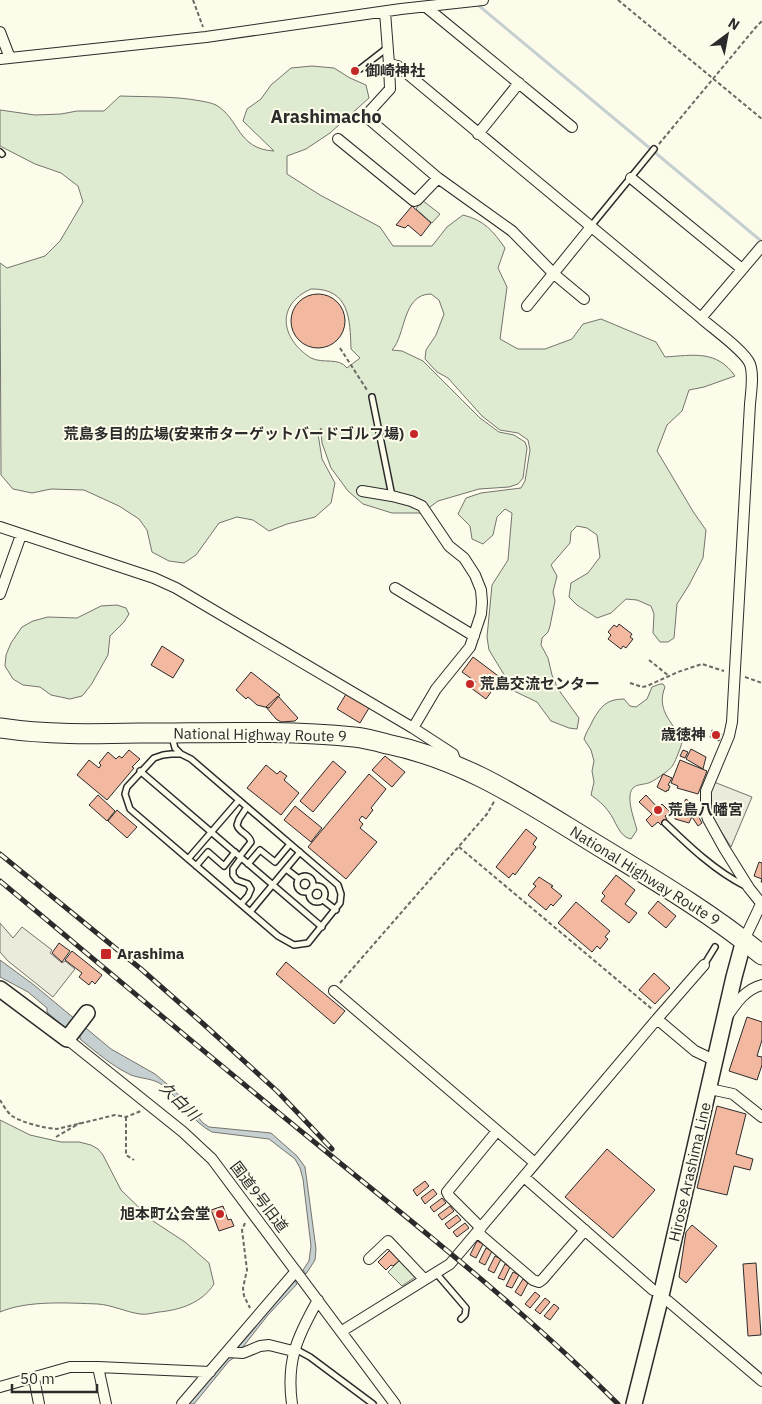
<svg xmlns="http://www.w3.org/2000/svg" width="762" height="1404" font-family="'IBM Plex Sans','Noto Sans JP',sans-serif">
<rect width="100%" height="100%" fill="#fdfbea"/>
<!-- green -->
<path fill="#deebd1" stroke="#74746e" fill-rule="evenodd" d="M312,66L334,68L350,78L366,85L369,98L330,133L306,149L287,156V174L320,195L380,227L393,246H432L447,227L463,215C484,220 493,231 505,248L498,268L507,287L500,339L518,349H545L572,339L583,324L601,319L656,342L665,357C694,355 717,350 735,376L704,387L689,390L682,411L667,425L657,451L694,513L706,530L703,558L689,585L677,604L674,638L668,642H660L653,633L654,614L651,606L637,600L626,599L611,613L597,618L577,605L569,597L571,583L588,573L600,557L597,535L587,528L577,526L571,532L570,543L551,565L557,576L553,592L555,601L550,626L548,632L542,638L541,645L548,658L552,675L558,689L579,718L577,729L569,728L551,721L537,702L514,691L489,650L487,637L492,585L508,560L512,513L505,509L497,517L493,535L483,544L472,539L470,526L458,514L466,498L481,493L521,488L525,481L530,450L528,440L518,433L500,430L482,416L448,378L437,372L425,359L426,350L436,335L444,314L439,300L431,294C402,294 406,335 392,350L402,351L423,361L480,418L499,432L514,435L525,442L527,448L523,478L518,484L509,487L479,489L438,501L422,513H392L363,504L348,491L331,468L322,443L321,428L318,434L322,459L335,483L331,503L315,517L287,524L269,531L253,520L237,517L219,523L196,555L184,563L169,561L152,552L147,530L139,519L119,506L84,490L51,489L32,493L13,489L1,475L0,263L7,268L45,256L60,241L83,202L78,186L61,173L35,164L0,146V110L35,115L61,114L77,111H104L120,96C147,97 175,96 201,101C206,102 212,103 216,105C240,119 237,149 274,151L243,121L247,109L261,99L271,85L291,68ZM311,289C350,288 350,320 351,349L360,358L347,368C339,357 323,364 311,358C281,339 275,305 311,289Z
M422,200L440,214L432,223L416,209Z
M117,605L126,608L129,614L124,622L110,636L108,655L91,685L82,696L70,699L51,695L40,687L23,685L13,679L5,666L6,655L11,643L22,627L33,621L48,617L77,618L101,606Z
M660,684H663L665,687C656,709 671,722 683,739C682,744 676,760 673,765C669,771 658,778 651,782C643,786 632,782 630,795C629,806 634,819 637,830L631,839C619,837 616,821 609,812C604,805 598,800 591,795L594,782L592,771L594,761L591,750L584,739C586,732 590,727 593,720C601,706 607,699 624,699L630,706L636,707L647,699L652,687Z
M0,1120L30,1135L61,1142H79L91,1145L98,1149L103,1155L121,1190L153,1221L185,1242L209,1263L214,1284C202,1303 180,1310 159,1312C152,1313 146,1315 140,1314C126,1312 112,1305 98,1304C68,1303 28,1300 0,1312Z
M401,1259L417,1276L402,1286L388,1272Z"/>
<!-- parking -->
<path fill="#eceadb" stroke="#74746e" d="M714,782L752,797L731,847L716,823L710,808V792Z
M0,923L13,938L22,927L52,950L50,953L62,963L65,961L75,969L53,997L8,961L0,952Z"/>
<!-- water -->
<path fill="#c7d0d0" stroke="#74746e" d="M0,960L34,985L111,1049L155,1074L167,1084L183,1099L203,1123L209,1127L271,1133L297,1156L305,1167L316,1249L315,1260L306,1274L303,1270L309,1261L311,1246L303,1179L300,1168L295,1159L269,1139L212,1132C192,1122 179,1097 161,1084C151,1078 142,1079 131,1075C112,1066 96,1052 80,1039V1036L64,1027L47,1012V1008L28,992L0,977Z
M294,1280L297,1284L268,1315L235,1357L229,1361L194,1404H188Z"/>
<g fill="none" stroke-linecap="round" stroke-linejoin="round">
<!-- stream -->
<path stroke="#c7d0d0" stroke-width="3" d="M478,5L760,240"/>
</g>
<!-- building -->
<path fill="#f2b8a0" stroke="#2b2b2b" d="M356,66L361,72L355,77L350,70Z
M412,206L431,223L421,236L408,225L405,228L396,225Z
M291 321a27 27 0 1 1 54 0a27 27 0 1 1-54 0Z
M619,624L632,634L630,637L633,639L626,648L623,646L621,649L608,639L611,635L608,632L614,625L617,627Z
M162,646L184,660L173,678L151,665Z
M473,657L501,678L486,699L471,688L476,682L462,672Z
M251,672L280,695L269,708L257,705L248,697L246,699L236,690Z
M346,694L369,708L360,723L337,709Z
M278,696L298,718L295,721L281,722L276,719L266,707Z
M712,730L722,734L719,741L710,737Z
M691,749L706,757L703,769L686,759Z
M129,750L140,759L132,767L134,768L107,800L77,775L89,760L99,768L101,765L99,763L108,752L116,759L119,756L122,758Z
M683,750L688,752L685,758L680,756Z
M385,756L405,772L392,787L372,770Z
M680,760L707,771L698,794L677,788L678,786L671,783Z
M333,761L346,772L313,812L300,801Z
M266,765L277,774L280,771L287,776L284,780L299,793L281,815L247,788Z
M369,774L386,789L371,808L373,810L366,819L362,816L359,820L363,824L360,828L377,842L346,879L308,847Z
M663,774L672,778L668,785L670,786L668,791L667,790L666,792L657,787Z
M98,795L115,811L107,821L89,805Z
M646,795L658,808L662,804L670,812L665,816L667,819L661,825L658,822L652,827L646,820L652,814L639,802Z
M686,799L694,805L692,809L683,804Z
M676,801L695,810L689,823L675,819V817L670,815Z
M295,806L322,828L311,842L284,820Z
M117,810L137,827L127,838L108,821Z
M697,814L702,823L698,826L692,817Z
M526,829L537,838L533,844L536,847L515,875L513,873L509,878L496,867Z
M759,862L762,863V882H761L762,879L754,876Z
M616,875L635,890L625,904L637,913L629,923L601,901L605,896L602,893Z
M539,877L553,886L551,887L562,896L553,906L551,904L546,910L528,895L536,886L533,884Z
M658,901L676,916L666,928L648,913Z
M576,902L610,931L605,937L608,939L600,949L597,946L592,952L558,923Z
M59,943L70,951L62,962L52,953Z
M72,951L102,975L95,984L92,981L89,985L79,977L82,973L65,960Z
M286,962L345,1011L334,1024L276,974Z
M654,973L670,988L655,1004L639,990Z
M747,1017L762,1022V1040L757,1056L762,1057V1065L757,1080L729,1071Z
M717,1106L746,1114L736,1154L753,1159L750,1170L734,1166L727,1195L697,1188Z
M607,1149L655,1190L613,1238L565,1197Z
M425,1181L429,1186L417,1196L413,1190Z
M433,1189L437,1194L425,1204L421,1198Z
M442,1198L446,1203L434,1212L430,1207Z
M223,1206L228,1220L231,1219L234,1226L219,1231L211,1210Z
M450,1206L454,1211L442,1220L438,1215Z
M457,1215L461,1220L449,1229L445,1224Z
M465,1223L469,1228L457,1237L453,1232Z
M692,1225L717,1246L686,1283L679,1277L686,1232Z
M477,1241L483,1244L476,1258L470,1255Z
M486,1248L492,1251L485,1265L479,1262Z
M390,1250L400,1260L393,1266L391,1265L386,1270L378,1262Z
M495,1256L501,1259L494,1273L488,1270Z
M756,1263L761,1335L748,1336L743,1264Z
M505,1264L510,1267L504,1280L498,1278Z
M513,1272L519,1275L512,1288L506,1286Z
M523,1279L528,1283L521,1296L515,1292Z
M535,1292L540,1296L530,1308L525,1304Z
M545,1298L550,1302L540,1314L535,1310Z
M554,1304L559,1308L550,1320L544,1316Z"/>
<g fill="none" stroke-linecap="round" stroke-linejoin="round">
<!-- lane casing -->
<g stroke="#2b2b2b" stroke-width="8">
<path id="lane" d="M360,69L387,48
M0,152L2,154
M591,226L654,149
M372,397L392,496
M172,737L175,748L181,754
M171,754H181L191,759L338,885L341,894L340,903L308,943L294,945L278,936L130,809L125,794L127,787L154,758L163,755Z
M140,771L322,927
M665,823C689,846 715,871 745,886
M240,856L251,842C249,833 239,833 237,825L239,819L247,807
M188,859L239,800
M248,864L260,850L275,862L290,844
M196,866L208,852L224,866L235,852
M286,869L299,879
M297 884a8 8 0 1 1 16 0a8 8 0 1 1-16 0Z
M309 894a8 8 0 1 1 16 0a8 8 0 1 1-16 0Z
M323,900L336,910
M241,904L248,896L251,889L248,884L237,880L233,875V869L241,858
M250,912L300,852
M704,965L715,947
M436,1273L466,1308L465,1315L461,1319
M294,1351H299L310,1357L373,1404"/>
</g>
<!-- street casing -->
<g stroke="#2b2b2b" stroke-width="12">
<path id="street" d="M426,7L572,127
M385,12L389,64L398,66L701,318C712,328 745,351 750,364C754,376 751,392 750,404L732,722L729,736L706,791V813L708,819L724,848L749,888L761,903
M0,32L10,58
M0,59L206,37L401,9L483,0
M389,64L390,89L370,111L368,116L370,120L438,178L512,231L554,274L584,299
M478,134L519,83
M338,139L414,201L417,200L438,178
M631,178L742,269
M527,306L591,227
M701,318L762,246
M362,491L392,496L411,501L422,506L449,546L464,558L475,575L481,590L482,602L481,614L470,647L436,689L413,728
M0,527L154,578L176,588L413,728L453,754L457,765
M395,588L474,636
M0,594L21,535
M744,940L762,902
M334,991L535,1163
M728,1015C737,1002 746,989 762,985
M657,1019L704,965
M67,1039L183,1132L212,1159L395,1404
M710,1089L733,1094L762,1117
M524,1177L653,1290
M481,1228L449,1196L447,1192L497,1131
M477,1232L533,1280L539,1282L543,1279L585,1230
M369,1259L388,1241L424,1279
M668,1301L762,1381
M342,1331L450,1264L657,1019L695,1051L716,1061
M228,1352L243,1353L260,1346L269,1345L293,1351
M98,1367L106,1404
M34,1378L39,1404
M0,1387L70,1367H98L210,1372
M182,1404L296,1271
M292,1404C286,1361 297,1337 318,1300"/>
</g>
<!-- secondary casing -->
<g stroke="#2b2b2b" stroke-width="18">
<path id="secondary" d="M0,989L67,1039L87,1013
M634,1404L660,1300L734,977L744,940"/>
</g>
<!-- highway casing -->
<g stroke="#2b2b2b" stroke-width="21">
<path id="highway" d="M0,728C46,735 93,734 140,733C211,733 283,730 354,737C365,738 376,741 387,744C467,760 529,804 597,845C653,879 711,913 762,955"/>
</g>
<!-- path -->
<path stroke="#6a6964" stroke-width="2" stroke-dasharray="4 2.5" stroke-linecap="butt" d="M193,0L203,27
M618,0L762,119
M659,144L756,27L762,21
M340,348L367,390
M649,660L669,676
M745,677L762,683
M630,683L642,687L647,686L678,672L702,664L724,671
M459,847L652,1009
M340,983L487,814L495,800
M0,1100C3,1105 7,1112 12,1116C23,1123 44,1128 57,1129L115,1115L126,1117L141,1111
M126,1117V1155L134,1160
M56,1137L80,1123
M245,1223L242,1230L247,1270L243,1288L244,1296L250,1308"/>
<!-- lane -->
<use href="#lane" stroke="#fdfbea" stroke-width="5"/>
<!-- street -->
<use href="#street" stroke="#fdfbea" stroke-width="10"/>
<!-- secondary -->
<use href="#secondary" stroke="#fdfbea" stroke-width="15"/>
<!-- highway -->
<use href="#highway" stroke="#fdfbea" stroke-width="19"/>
<!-- rail casing -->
<g stroke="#2b2b2b" stroke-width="5">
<path id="rail" d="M0,854L141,969L199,1020L277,1091L332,1149
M0,881C102,966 204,1052 307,1136C413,1223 521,1307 618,1404"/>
</g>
<!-- rail -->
<use href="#rail" stroke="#fdfbea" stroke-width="3" stroke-dasharray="9" stroke-linecap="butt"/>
</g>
<!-- markers -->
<g fill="#c62828" stroke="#fdfbea" stroke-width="2">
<circle cx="355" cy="71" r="5"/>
<circle cx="414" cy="434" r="5"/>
<circle cx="470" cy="684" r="5"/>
<circle cx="716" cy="735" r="5"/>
<circle cx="658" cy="810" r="5"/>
<rect x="100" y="948" width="12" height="12" rx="2.5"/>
<circle cx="220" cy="1214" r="5"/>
</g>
<g text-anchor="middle" stroke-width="4" stroke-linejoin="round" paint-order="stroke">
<!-- poi labels -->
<g font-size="15" font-weight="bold" fill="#2b2b2b" stroke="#fdfbea" text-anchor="start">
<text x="365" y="76">御崎神社</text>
<text x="404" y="439" text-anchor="end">荒島多目的広場(安来市ターゲットバードゴルフ場)</text>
<text x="480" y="689">荒島交流センター</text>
<text x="706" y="740" text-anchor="end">歳徳神</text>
<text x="668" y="815">荒島八幡宮</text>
<text x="117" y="959">Arashima</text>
<text x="210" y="1219" text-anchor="end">旭本町公会堂</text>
</g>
<!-- street labels -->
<g font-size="15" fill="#2b2b2b" stroke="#fdfbea">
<text transform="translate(260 735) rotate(1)" y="5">National Highway Route 9</text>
<text transform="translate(645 876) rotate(32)" y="5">National Highway Route 9</text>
<text transform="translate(690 1172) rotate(-77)" y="5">Hirose Arashima Line</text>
<text transform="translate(259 1197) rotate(53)" y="5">国道9号旧道</text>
</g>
<!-- water labels -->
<g font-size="16" font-style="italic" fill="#2b2b2b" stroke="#fdfbea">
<text transform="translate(180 1101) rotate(44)" y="6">久白川</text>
</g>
<!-- quarter labels -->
<g font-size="18" font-weight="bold" fill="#2b2b2b" stroke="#fdfbea">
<text x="326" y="123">Arashimacho</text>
</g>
</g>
<!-- north arrow -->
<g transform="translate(727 35) rotate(32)" stroke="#fdfbea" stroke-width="4" paint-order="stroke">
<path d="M0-4L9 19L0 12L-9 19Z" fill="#2b2b2b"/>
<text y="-8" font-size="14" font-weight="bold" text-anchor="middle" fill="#2b2b2b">N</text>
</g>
<!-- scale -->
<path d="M12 1384v8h85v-8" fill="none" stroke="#2b2b2b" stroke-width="2.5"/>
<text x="20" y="1384" font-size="15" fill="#2b2b2b" stroke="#fdfbea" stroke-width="4" paint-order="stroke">50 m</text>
</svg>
